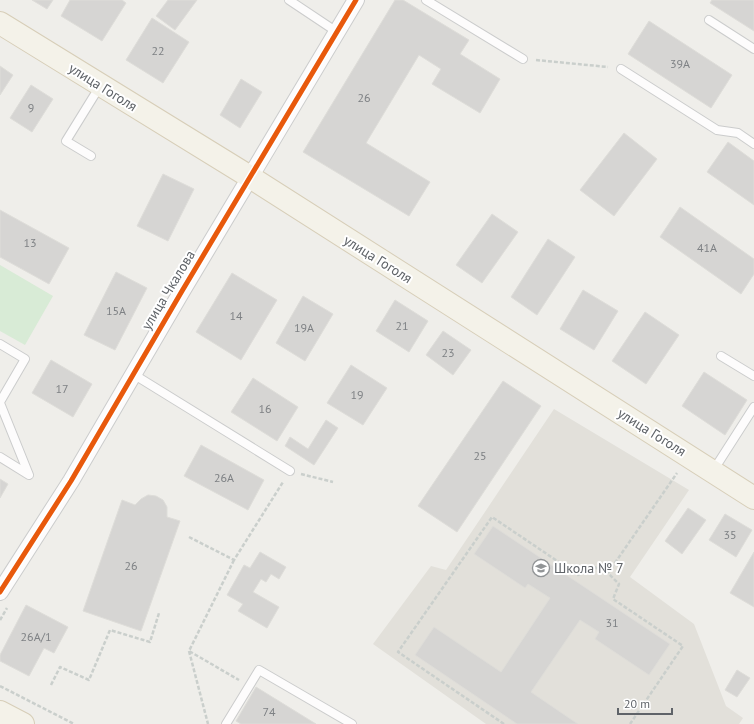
<svg xmlns="http://www.w3.org/2000/svg" width="754" height="724" font-family="'PT Sans',sans-serif">
<rect width="100%" height="100%" fill="#efeeea"/>
<!-- education -->
<path fill="#e2e0da" d="M554,409L689,490L630,577L694,624L726,706L743,718L739,724H486L373,644L431,566L446,570Z"/>
<!-- green -->
<path fill="#d8ebd6" d="M0,265L53,296L25,345L0,331Z"/>
<!-- building -->
<path fill="#d6d5d3" stroke="#deddd9" d="M32,0H53L47,9Z
M70,0H122L126,3L102,41L61,16Z
M168,0H197L175,30L156,16Z
M395,0H403L469,40L460,54L500,79L480,113L432,84L441,69L419,55L366,143L430,182L409,216L303,152Z
M712,0H754V31L710,3Z
M152,18L189,42L163,83L126,60Z
M649,21L732,75L711,108L628,54Z
M0,66L13,75L0,95Z
M241,79L262,92L240,128L220,115Z
M31,85L53,99L32,132L10,118Z
M624,133L657,159L614,216L580,190Z
M728,142L754,161V205L707,172Z
M163,174L194,189L168,241L137,226Z
M680,207L754,259V274L741,294L660,237Z
M0,210L69,248L49,284L0,257Z
M492,214L518,232L482,283L456,265Z
M548,239L575,257L537,315L511,297Z
M116,272L147,288L115,350L84,335Z
M232,273L277,300L241,360L196,332Z
M583,290L618,311L594,350L560,329Z
M303,296L333,314L305,361L276,343Z
M395,300L428,321L409,352L376,331Z
M645,312L679,335L646,384L612,361Z
M443,331L471,350L453,375L426,355Z
M51,360L92,384L73,417L32,393Z
M351,365L387,388L363,425L327,403Z
M704,372L747,400L725,435L682,406Z
M253,378L298,407L277,441L231,412Z
M503,381L541,406L457,532L418,506Z
M326,420L338,428L314,465L285,446L290,437L308,449Z
M201,445L264,480L248,510L184,476Z
M0,479L8,484L0,498Z
M148,495L156,496L163,500L167,507V517L180,521L141,631L83,611L122,500L135,505L141,499Z
M688,508L706,520L682,554L665,541Z
M725,514L752,530L736,557L709,540Z
M493,526L670,644L649,675L595,639L599,632L580,620L531,692L578,724H517L415,655L434,627L501,672L550,598L528,584L525,588L474,554Z
M260,552L286,567L279,579L271,574L266,582L261,579L253,592L279,607L267,628L238,611L243,604L227,595L244,565L250,568Z
M754,552V607L730,593Z
M26,605L68,627L54,653L44,648L29,676L0,661V655Z
M737,670L750,678L737,697L725,690Z
M256,687L282,703L316,724H241L236,721Z"/>
<g fill="none" stroke-linecap="round" stroke-linejoin="round">
<!-- service casing -->
<g stroke="#cbcccc" stroke-width="10">
<path id="service" d="M289,0L337,32
M426,0L523,59
M709,20L754,49
M621,69L717,130L738,133L754,144
M91,156L66,141L100,86
M0,344L25,359L0,402
M721,356L754,376
M133,374L290,471
M0,403L29,475L0,457
M713,471L754,407
M226,724L259,670L352,724"/>
</g>
<!-- minor casing -->
<g stroke="#cbcccc" stroke-width="18">
<path id="minor" d="M0,592L71,481L182,291L356,0"/>
</g>
<!-- primary casing -->
<g stroke="#d7ceb8" stroke-width="24">
<path id="primary" d="M0,23L250,177L754,498
M0,712L23,724"/>
</g>
<!-- path -->
<path stroke="#cacfcc" stroke-width="2.5" stroke-dasharray="4 2" stroke-linecap="butt" d="M536,60L608,67
M301,474L333,482
M189,537L234,560L283,482
M234,560L189,651L239,680
M608,573L677,473
M0,620L7,608
M189,651L208,724
M51,685L60,667L89,680L110,630L150,642L159,613
M0,686L74,724
M504,724L398,652L492,517L578,575L594,567L608,573L619,584L613,599L683,646L630,724"/>
<!-- service -->
<use href="#service" stroke="#fdfcfc" stroke-width="8"/>
<!-- minor -->
<use href="#minor" stroke="#fdfcfc" stroke-width="16"/>
<!-- primary -->
<use href="#primary" stroke="#f4f2e9" stroke-width="22"/>
<!-- cycleway casing -->
<g stroke="#fff" stroke-width="8">
<path id="cycleway" d="M0,592L71,481L182,291L356,0"/>
</g>
<!-- cycleway -->
<use href="#cycleway" stroke="#e8590c" stroke-width="5"/>
</g>
<!-- icons -->
<defs>
<g id="school-ring" transform="scale(0.9)"><circle r="9.5" fill="#fff" stroke="#919496" stroke-width="1.5"/><path d="M0-5L7-2L0 1L-7-2ZM-4 1L0 2.5L4 1V4Q0 6-4 4Z" fill="#919496"/></g>
</defs>
<g fill-rule="evenodd">
<use href="#school-ring" x="541" y="568"/>
</g>
<g text-anchor="middle" stroke-width="4" stroke-linejoin="round" paint-order="stroke">
<!-- number labels -->
<g font-size="12" fill="#7e8184">
<text x="158" y="55">22</text>
<text x="680" y="68">39А</text>
<text x="364" y="102">26</text>
<text x="31" y="112">9</text>
<text x="30" y="247">13</text>
<text x="707" y="252">41А</text>
<text x="116" y="315">15А</text>
<text x="236" y="320">14</text>
<text x="402" y="330">21</text>
<text x="304" y="332">19А</text>
<text x="448" y="357">23</text>
<text x="62" y="393">17</text>
<text x="357" y="399">19</text>
<text x="265" y="413">16</text>
<text x="480" y="460">25</text>
<text x="224" y="482">26А</text>
<text x="730" y="539">35</text>
<text x="131" y="570">26</text>
<text x="612" y="627">31</text>
<text x="36" y="641">26А/1</text>
<text x="269" y="716">74</text>
</g>
<!-- street labels -->
<g font-size="14" fill="#5f6368" stroke="#fff">
<text transform="translate(103 87) rotate(32)" y="5">улица Гоголя</text>
<text transform="translate(378 259) rotate(32)" y="5">улица Гоголя</text>
<text transform="translate(168 290) rotate(-59)" y="5">улица Чкалова</text>
<text transform="translate(652 432) rotate(32)" y="5">улица Гоголя</text>
</g>
<!-- poi labels -->
<g font-size="14" fill="#5f6368" stroke="#fff" text-anchor="start">
<text x="554" y="573">Школа № 7</text>
</g>
</g>
<!-- scale -->
<path d="M618 708v6h54v-6" fill="none" stroke="#5f6368" stroke-width="2"/>
<text x="624" y="708" font-size="12" fill="#5f6368" stroke="#ffffff" stroke-width="3" paint-order="stroke">20 m</text>
</svg>
